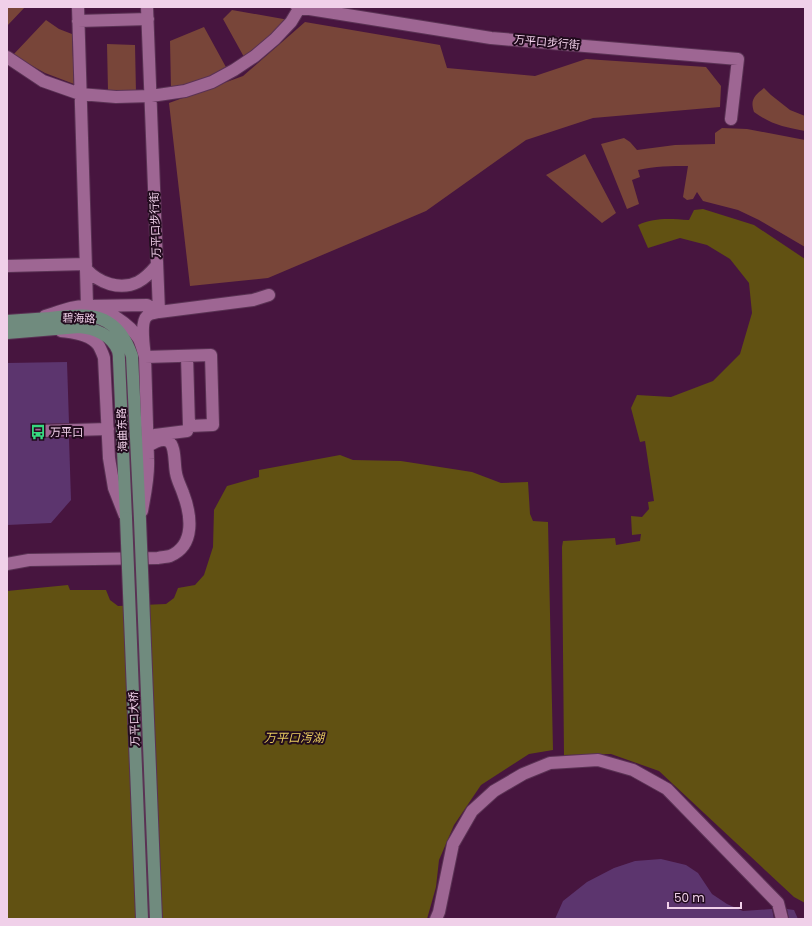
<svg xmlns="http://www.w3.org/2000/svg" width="812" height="926" font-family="Poppins,'Noto Sans SC',sans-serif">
<rect width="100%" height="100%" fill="#47153f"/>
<!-- green -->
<path fill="#784539" d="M7,7H25L7,26Z
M232,10L289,20L244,57L223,19Z
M46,20L59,29L72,34L74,84L45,73L13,55Z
M305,22L440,45L447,68L535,76L586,59L706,67L721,86L720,107L593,118L526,140L426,211L268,278L190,286L169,103L243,76Z
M204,27L227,69L203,82L171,89L170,41Z
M107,44L135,45L136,93L108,91Z
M764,88L771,95L790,110L805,116V131C784,127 772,125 754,112C750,100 754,96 764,88Z
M722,128L747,129L805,140V247L759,220L738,210L703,201L697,192L693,199L687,200L683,197L688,166C671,166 655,166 638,170L640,177L632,180L639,204L627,209L601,144L624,138L630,142L637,150L675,145L715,144V133Z
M585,154L616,213L602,223L546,175Z"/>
<!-- water -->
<path fill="#615112" d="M703,209L754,225L805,259V903L794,897L659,771L611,754L564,755L562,547L563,541L615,538L616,545L640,541L641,534L632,535L631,516L642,517L649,509L648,502L654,501L645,441L640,442L631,408L637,395L671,397L713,381L740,354L752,313L749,283L730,259L707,245L680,238L648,248L638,225C656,217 670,219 689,220L694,210Z
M340,455L353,460L401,461L472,472L501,483L528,482L530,514L533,521L548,522L553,750L529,754L481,785L454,825L439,860L436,887L427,919H7V591L68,585L70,590H106L110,600L118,606L166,604L174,598L178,588L195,585L204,575L213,547L214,510L227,486L259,477V470Z"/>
<!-- building -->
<path fill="#5c356e" d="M67,362L69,423L39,424L36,425L33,428V431L34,435L37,438H69L71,500L51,523L7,525V363Z
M661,859L686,865L698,873L712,894L727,904L743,911L772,909L774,919H555L563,901L587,882L614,868L635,861Z
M787,909L794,910L798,919H789Z"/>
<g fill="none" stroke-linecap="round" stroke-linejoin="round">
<!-- minor casing -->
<g stroke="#5a3254" stroke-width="14">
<path id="minor" d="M78,7L86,269C99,283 120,291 138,282C146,278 152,271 157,265L147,7
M297,7L491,38L738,59L731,119
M78,21L148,19
M7,57L43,81L80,94L116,97L151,96L185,91L212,82L234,70L255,56L275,39L291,22L300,7
M7,266L86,264
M86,269L87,306L147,305L159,312L253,300L269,295
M45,316C58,312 75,305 88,306C105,308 130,324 139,339C142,345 143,351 145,357L148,459C149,477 145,494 142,511
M61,331C74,333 91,334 99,346C101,350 103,354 104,358L109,458L114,488L125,516
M187,356L189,426
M40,431L108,429
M155,435L187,431L189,426L213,425L211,355L145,357C144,348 140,322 147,316C150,313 155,313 159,312L157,261
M7,564L29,560L158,558C162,557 167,557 170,556C196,545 191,514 183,493C181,487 177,480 176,473C174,465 176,445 168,441C162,438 153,443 148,446
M436,919L439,912L453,844L472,811L494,791L523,774L550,763L598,760L633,770L667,789L778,903L782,919"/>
</g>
<!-- major casing -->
<g stroke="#5a3254" stroke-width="14">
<path id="major" d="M7,321C21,320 36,319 50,318C78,315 102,310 121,334C127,342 129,347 132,356L140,520
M7,333L79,327C94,328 112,335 118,351C119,354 119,357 119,360L126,518"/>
</g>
<!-- minor -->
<use href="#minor" stroke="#9e6693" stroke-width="12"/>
<!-- major -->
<use href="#major" stroke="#708b7e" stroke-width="12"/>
<!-- major-bridge casing -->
<g stroke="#5a3254" stroke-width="14" stroke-linecap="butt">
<path id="major-bridge" d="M126,518L142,919
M140,520L156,919"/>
</g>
<!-- major-bridge -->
<use href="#major-bridge" stroke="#708b7e" stroke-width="12"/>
</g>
<!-- icons -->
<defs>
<g id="bus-bare" transform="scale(1.2)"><path d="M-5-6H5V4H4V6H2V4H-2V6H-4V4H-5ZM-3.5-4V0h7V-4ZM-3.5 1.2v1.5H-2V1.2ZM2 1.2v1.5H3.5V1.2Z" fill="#36d880" stroke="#210b1d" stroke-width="2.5" paint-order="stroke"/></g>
</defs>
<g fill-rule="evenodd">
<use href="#bus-bare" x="38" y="432"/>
</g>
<g text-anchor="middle" stroke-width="4" stroke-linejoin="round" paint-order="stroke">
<!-- street labels -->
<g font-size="11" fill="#f0d0e9" stroke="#210b1d">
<text transform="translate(547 42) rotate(5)" y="4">万平口步行街</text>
<text transform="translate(155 225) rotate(-92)" y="4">万平口步行街</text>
<text transform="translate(79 318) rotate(2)" y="4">碧海路</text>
<text transform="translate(122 430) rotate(-92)" y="4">海曲东路</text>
<text transform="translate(134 719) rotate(-92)" y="4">万平口大桥</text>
</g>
<!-- poi labels -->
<g font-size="11" fill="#f0d0e9" stroke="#210b1d" text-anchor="start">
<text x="50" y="436">万平口</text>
</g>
<!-- water labels -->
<g font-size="12" font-style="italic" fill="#eacd60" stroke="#210b1d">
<text x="294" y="742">万平口泻湖</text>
</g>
</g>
<!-- border -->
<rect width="812" height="926" fill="none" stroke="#f0d0e9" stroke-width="16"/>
<!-- scale -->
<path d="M668 902v6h73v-6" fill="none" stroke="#f0d0e9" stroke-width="2"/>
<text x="674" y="902" font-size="12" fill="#f0d0e9" stroke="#210b1d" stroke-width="3" paint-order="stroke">50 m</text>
</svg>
